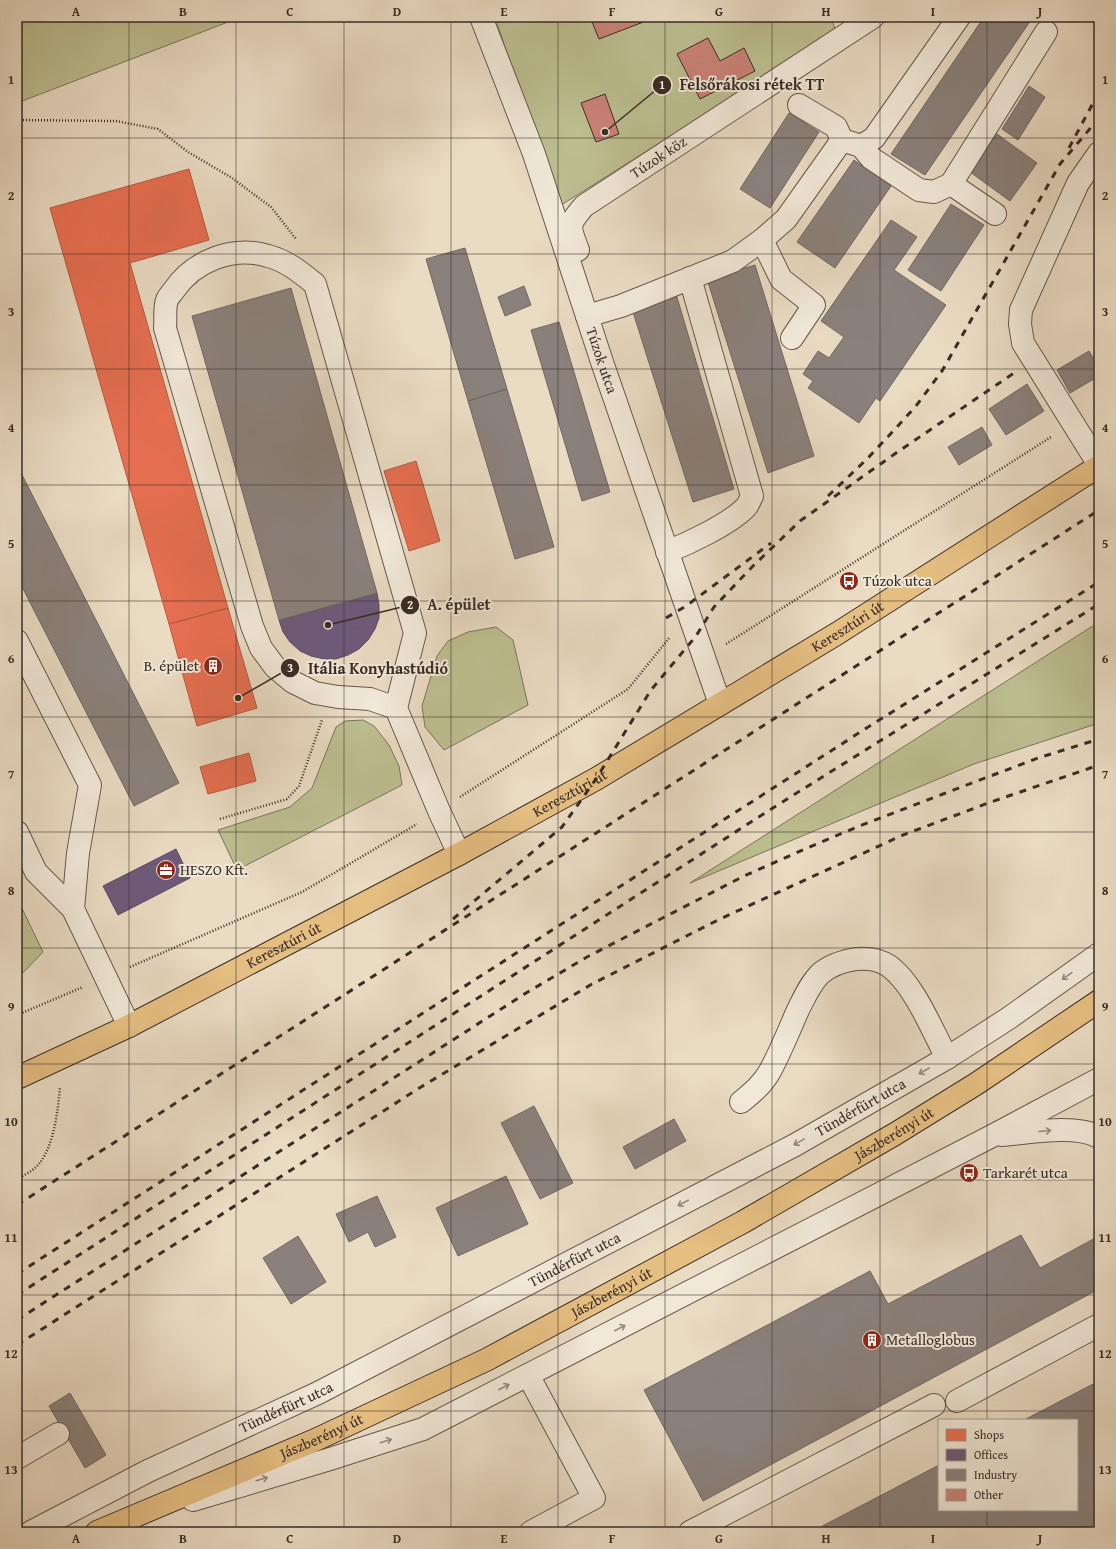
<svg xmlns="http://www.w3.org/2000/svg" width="1116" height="1549" font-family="'Gentium Book Plus',serif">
<rect width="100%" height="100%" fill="#eadbc3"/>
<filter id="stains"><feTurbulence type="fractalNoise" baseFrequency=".005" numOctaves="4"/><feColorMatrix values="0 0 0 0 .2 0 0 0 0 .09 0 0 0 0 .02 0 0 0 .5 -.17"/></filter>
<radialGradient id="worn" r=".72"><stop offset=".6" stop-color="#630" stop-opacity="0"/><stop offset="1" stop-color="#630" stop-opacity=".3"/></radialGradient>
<!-- green -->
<path fill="#bcbe90" stroke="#7a755b" d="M17,17H241L17,103Z
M495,17H831L836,32L558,207Z
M1099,622V723L974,764L690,883Z
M496,627L513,640L528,705L444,750L425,727L422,706L437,656L448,641L468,632Z
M363,720L374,726L389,745L399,766L402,785L237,870L218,830L290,807L312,788L336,727L345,721Z
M17,898L43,952L17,979Z"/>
<!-- shops -->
<path fill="#e76f51" stroke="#b35b44" d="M189,169L209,240L130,263L228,608L169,624L50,208Z
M416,461L440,541L409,551L384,471Z
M228,608L257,708L197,726L169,624Z
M249,753L256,781L208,794L200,767Z"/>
<!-- offices -->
<path fill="#6d597a" stroke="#5d4c61" d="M377,593L379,605V618L375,629L368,640L359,649L348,655L336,659H324L311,656L300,651L290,642L283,632L279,620Z
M176,849L190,878L118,915L103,886Z"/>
<!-- industry -->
<path fill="#8a817c" stroke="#726862" d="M984,17H1033L925,175L891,154Z
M1029,86L1045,97L1018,140L1002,129Z
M789,113L819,132L770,208L740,189Z
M997,134L1037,163L1010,201L970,172Z
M854,160L891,186L835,268L797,242Z
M951,204L984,225L941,291L908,270Z
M891,220L917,237L894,270L946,305L880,401L876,398L859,423L808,388L813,381L803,374L818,351L829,358L844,337L821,321Z
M465,248L507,389L468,401L426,259Z
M755,265L814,456L768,473L707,279Z
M524,286L531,305L505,316L498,297Z
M291,288L377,593L279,620L192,316Z
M676,294L734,489L693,502L632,309Z
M559,322L610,492L582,501L531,330Z
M1089,351L1099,368V376L1070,393L1057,370Z
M1027,384L1044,411L1006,435L989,409Z
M507,389L554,547L515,559L468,401Z
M982,427L992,445L959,465L948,447Z
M17,465L179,783L134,806L17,577Z
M534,1106L573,1183L540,1199L501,1123Z
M674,1119L686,1141L635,1169L623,1147Z
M506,1176L528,1224L458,1256L436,1208Z
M377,1196L396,1237L375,1247L368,1232L349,1242L336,1214Z
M1021,1235L1040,1268L1099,1236V1289L703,1501L644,1390L870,1271L888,1304Z
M298,1236L326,1282L291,1304L263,1258Z
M1099,1381V1532H811L939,1465V1510H1077V1420H1024Z
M70,1393L106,1455L85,1468L49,1406Z"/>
<!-- building -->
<path fill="#ca8277" stroke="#392c26" d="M590,17H645L646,21L599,39Z
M708,38L720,61L744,48L755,71L700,99L677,54Z
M605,94L619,134L596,142L581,103Z"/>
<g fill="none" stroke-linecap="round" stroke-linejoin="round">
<!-- minor casing -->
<g stroke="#65584d" stroke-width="24">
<g id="minor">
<path id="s1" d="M481,17L534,154L602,362L720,704"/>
<path d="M799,105L836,127L842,140"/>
<path d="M861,146L871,158L919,190L934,192L951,184L1046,32"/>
<path d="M1099,153L1078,183L1021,310L1020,324L1023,343L1099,465"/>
<path d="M951,184L995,214"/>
<path d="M762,240L781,279L814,305L792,338"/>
<path id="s2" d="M578,250C569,226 567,226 584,206L873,17"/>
<path d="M587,316L621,306L733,261L762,240L786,219L842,140L861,146L874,138L959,17"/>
<path d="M667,552C689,543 730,524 746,507C749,504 750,499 752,496L690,278"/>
<path d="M17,641L90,785L78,853L73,909"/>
<path d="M396,708L415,633L315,284C300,272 287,261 268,256C233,245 194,261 174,290C172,293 168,297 167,300C164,308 166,320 165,328L252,626L261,648L275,667L293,682L315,693L338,697L370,699L396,708L439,811L459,854"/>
<path d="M17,832L36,872L73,909L129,1026"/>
<path d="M741,1102C752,1093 763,1084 770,1071C781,1051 789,1030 798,1010C804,998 810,984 820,974C830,965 844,961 856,959C867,958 880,960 889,966C914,984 932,1030 947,1058"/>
<path d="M1001,1135C1028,1133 1075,1124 1099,1137"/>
<path d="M528,1375L594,1498L531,1532"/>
<path d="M957,1401L1099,1325"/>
<path d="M17,1458L58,1434"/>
<path d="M193,1500L330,1459L423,1429L992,1136L1099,1079"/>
<path id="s3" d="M31,1532L148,1471L318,1393L795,1145L947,1058L1009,1018L1099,954"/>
<path d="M690,1532L934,1405"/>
</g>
</g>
<!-- major casing -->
<g stroke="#392c26" stroke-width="24">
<g id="major">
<path id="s4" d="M17,1078L129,1026L459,854L596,779L838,633L1099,466"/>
<path id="s5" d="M97,1532L313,1441L486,1360L743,1222L895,1134L976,1084L1099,1001"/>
</g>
</g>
<!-- path -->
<path stroke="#392c26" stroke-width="2.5" stroke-dasharray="1 2" stroke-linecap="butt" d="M17,120L116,121L158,129L188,152L232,178L271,207L296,239
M726,644L1051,437
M460,797L628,689L670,637
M220,819L287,799L299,786L322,720
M130,967L302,892L417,824
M17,1015L83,987
M17,1179C24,1175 33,1171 38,1165C54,1147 58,1110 60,1087"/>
<!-- minor -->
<use href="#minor" stroke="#f1e8d8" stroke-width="22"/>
<!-- major -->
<use href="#major" stroke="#e5be82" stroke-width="22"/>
<!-- rail -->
<path stroke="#392c26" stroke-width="3" stroke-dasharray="7 7" stroke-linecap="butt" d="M1069,148L1099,92
M828,496L867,459L896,428L916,406L942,371L1060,164L1099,118
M666,618L686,606L771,543
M453,919L562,827L596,779L651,690L696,636L714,607L753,566L800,521L896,453L1017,371
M17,1205L1099,510
M17,1274L865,729L1099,582
M17,1295L768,811L1099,604
M17,1320L526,993L587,957L744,876L805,849L857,827L943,794L1038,758L1099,739
M17,1345L421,1087L592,984L720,919L903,835L991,802L1099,765"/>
</g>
<!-- one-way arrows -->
<defs><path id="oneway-shaft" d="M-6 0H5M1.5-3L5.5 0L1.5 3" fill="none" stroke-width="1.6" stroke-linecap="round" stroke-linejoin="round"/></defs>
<g stroke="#958a7f">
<use href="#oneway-shaft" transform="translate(1067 976) rotate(145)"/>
<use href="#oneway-shaft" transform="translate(924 1071) rotate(150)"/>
<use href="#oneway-shaft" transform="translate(1045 1131) rotate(-5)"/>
<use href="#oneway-shaft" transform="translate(799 1142) rotate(151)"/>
<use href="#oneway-shaft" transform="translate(683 1203) rotate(153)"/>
<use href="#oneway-shaft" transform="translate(620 1328) rotate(-27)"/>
<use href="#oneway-shaft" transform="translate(504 1387) rotate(-27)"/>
<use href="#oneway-shaft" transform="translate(386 1441) rotate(-18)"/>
<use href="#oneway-shaft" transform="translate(262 1479) rotate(-17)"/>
</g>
<!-- grid -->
<path fill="none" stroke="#392c26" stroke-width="1" stroke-opacity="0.55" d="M129,17V1532M236,17V1532M344,17V1532M451,17V1532M558,17V1532M665,17V1532M772,17V1532M880,17V1532M987,17V1420M17,138H1099M17,254H1099M17,369H1099M17,485H1099M17,601H1099M17,717H1099M17,832H1099M17,948H1099M17,1064H1099M17,1180H1099M17,1295H1099M17,1411H1099M987,1510V1532"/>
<!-- icons -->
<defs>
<g id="bus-disc" transform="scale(1)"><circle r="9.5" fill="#8f2418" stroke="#f1e8d8"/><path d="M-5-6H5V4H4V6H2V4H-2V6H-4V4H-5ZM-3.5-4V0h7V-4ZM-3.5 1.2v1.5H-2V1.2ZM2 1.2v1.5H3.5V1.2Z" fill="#fff"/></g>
<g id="building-disc" transform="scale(1)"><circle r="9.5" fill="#8f2418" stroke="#f1e8d8"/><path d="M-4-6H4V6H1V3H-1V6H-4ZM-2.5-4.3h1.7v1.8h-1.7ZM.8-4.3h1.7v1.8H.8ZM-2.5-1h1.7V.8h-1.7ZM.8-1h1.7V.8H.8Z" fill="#fff"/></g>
<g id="office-disc" transform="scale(1)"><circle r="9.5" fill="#8f2418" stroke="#f1e8d8"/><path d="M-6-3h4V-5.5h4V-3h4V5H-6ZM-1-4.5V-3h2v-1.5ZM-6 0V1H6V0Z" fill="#fff"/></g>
</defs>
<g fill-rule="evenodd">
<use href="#bus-disc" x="849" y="581"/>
<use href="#building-disc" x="213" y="666"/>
<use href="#office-disc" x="166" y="870"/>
<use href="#bus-disc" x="969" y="1173"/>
<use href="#building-disc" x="872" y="1340"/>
</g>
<g text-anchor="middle" stroke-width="4" stroke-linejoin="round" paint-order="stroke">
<!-- street labels -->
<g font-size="15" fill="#392c26" stroke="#f1e8d8">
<text dy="5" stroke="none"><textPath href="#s2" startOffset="138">Túzok köz</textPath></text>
<text dy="5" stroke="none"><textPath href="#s1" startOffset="364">Túzok utca</textPath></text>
<text dy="5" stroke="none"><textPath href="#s4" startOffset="946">Keresztúri út</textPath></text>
<text dy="5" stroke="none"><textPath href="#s4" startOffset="622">Keresztúri út</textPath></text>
<text dy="5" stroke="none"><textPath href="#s4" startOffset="298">Keresztúri út</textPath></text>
<text dy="5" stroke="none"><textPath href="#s3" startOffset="932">Tündérfürt utca</textPath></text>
<text dy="5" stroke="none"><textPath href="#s5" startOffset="892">Jászberényi út</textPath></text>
<text dy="5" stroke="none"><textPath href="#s3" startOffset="608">Tündérfürt utca</textPath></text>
<text dy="5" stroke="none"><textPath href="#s5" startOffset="568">Jászberényi út</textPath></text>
<text dy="5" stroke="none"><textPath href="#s3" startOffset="284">Tündérfürt utca</textPath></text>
<text dy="5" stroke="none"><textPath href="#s5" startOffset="244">Jászberényi út</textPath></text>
</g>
<!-- poi labels -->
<g font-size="15" fill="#392c26" stroke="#f1e8d8" text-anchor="start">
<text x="863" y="586">Túzok utca</text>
<text x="199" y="671" text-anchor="end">B. épület</text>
<text x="180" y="875">HESZO Kft.</text>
<text x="983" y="1178">Tarkarét utca</text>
<text x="886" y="1345">Metalloglobus</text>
</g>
</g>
<!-- callouts -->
<path fill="none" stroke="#392c26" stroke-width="1.5" d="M605 132L662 85M328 625L410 605M238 698L290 668"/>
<g fill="#392c26" stroke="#f1e8d8" stroke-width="1.5">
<circle cx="605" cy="132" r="4"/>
<circle cx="328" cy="625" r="4"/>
<circle cx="238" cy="698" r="4"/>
<circle cx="662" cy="85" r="10"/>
<circle cx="410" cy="605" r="10"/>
<circle cx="290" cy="668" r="10"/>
</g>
<g font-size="12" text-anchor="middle" font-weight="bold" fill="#fff">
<text x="662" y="89">1</text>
<text x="410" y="609">2</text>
<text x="290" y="672">3</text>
</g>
<g font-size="16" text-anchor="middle" font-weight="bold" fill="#392c26" stroke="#f1e8d8" stroke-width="4" stroke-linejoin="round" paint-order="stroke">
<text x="752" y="90">Felsőrákosi rétek TT</text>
<text x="459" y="610">A. épület</text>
<text x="378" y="674">Itália Konyhastúdió</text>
</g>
<!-- margin -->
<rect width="1116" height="1549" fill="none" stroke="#eadbc3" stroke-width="44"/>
<!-- legend -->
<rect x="938" y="1419" width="140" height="92" fill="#f1e8d8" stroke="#a79d91"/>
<rect x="946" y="1429" width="20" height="12" fill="#e76f51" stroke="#a79d91"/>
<text x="974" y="1439" font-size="12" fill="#392c26">Shops</text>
<rect x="946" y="1449" width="20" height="12" fill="#6d597a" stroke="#a79d91"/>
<text x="974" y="1459" font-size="12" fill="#392c26">Offices</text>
<rect x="946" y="1469" width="20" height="12" fill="#8a817c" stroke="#a79d91"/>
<text x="974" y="1479" font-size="12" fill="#392c26">Industry</text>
<rect x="946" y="1489" width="20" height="12" fill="#ca8277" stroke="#a79d91"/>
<text x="974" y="1499" font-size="12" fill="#392c26">Other</text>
<rect x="22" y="22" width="1072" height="1505" fill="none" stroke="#392c26" stroke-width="1.5"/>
<g font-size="13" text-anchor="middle" font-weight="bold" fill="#392c26">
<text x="76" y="16">A</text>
<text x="183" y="16">B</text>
<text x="290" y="16">C</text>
<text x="397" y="16">D</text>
<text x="504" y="16">E</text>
<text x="612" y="16">F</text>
<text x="719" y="16">G</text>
<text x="826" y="16">H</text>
<text x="933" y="16">I</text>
<text x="1040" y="16">J</text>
<text x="11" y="84">1</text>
<text x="1105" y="84">1</text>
<text x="11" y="200">2</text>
<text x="1105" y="200">2</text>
<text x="11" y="316">3</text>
<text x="1105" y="316">3</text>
<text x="11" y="432">4</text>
<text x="1105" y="432">4</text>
<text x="11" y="548">5</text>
<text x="1105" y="548">5</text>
<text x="11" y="663">6</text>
<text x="1105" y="663">6</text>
<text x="11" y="779">7</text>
<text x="1105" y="779">7</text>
<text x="11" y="895">8</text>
<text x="1105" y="895">8</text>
<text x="11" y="1011">9</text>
<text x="1105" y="1011">9</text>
<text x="11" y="1126">10</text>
<text x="1105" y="1126">10</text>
<text x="11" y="1242">11</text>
<text x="1105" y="1242">11</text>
<text x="11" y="1358">12</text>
<text x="1105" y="1358">12</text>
<text x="11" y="1474">13</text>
<text x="1105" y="1474">13</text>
<text x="76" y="1543">A</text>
<text x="183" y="1543">B</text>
<text x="290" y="1543">C</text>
<text x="397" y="1543">D</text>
<text x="504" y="1543">E</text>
<text x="612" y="1543">F</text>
<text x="719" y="1543">G</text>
<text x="826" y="1543">H</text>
<text x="933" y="1543">I</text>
<text x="1040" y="1543">J</text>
</g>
<rect width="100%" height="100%" filter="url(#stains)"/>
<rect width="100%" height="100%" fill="url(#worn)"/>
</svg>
